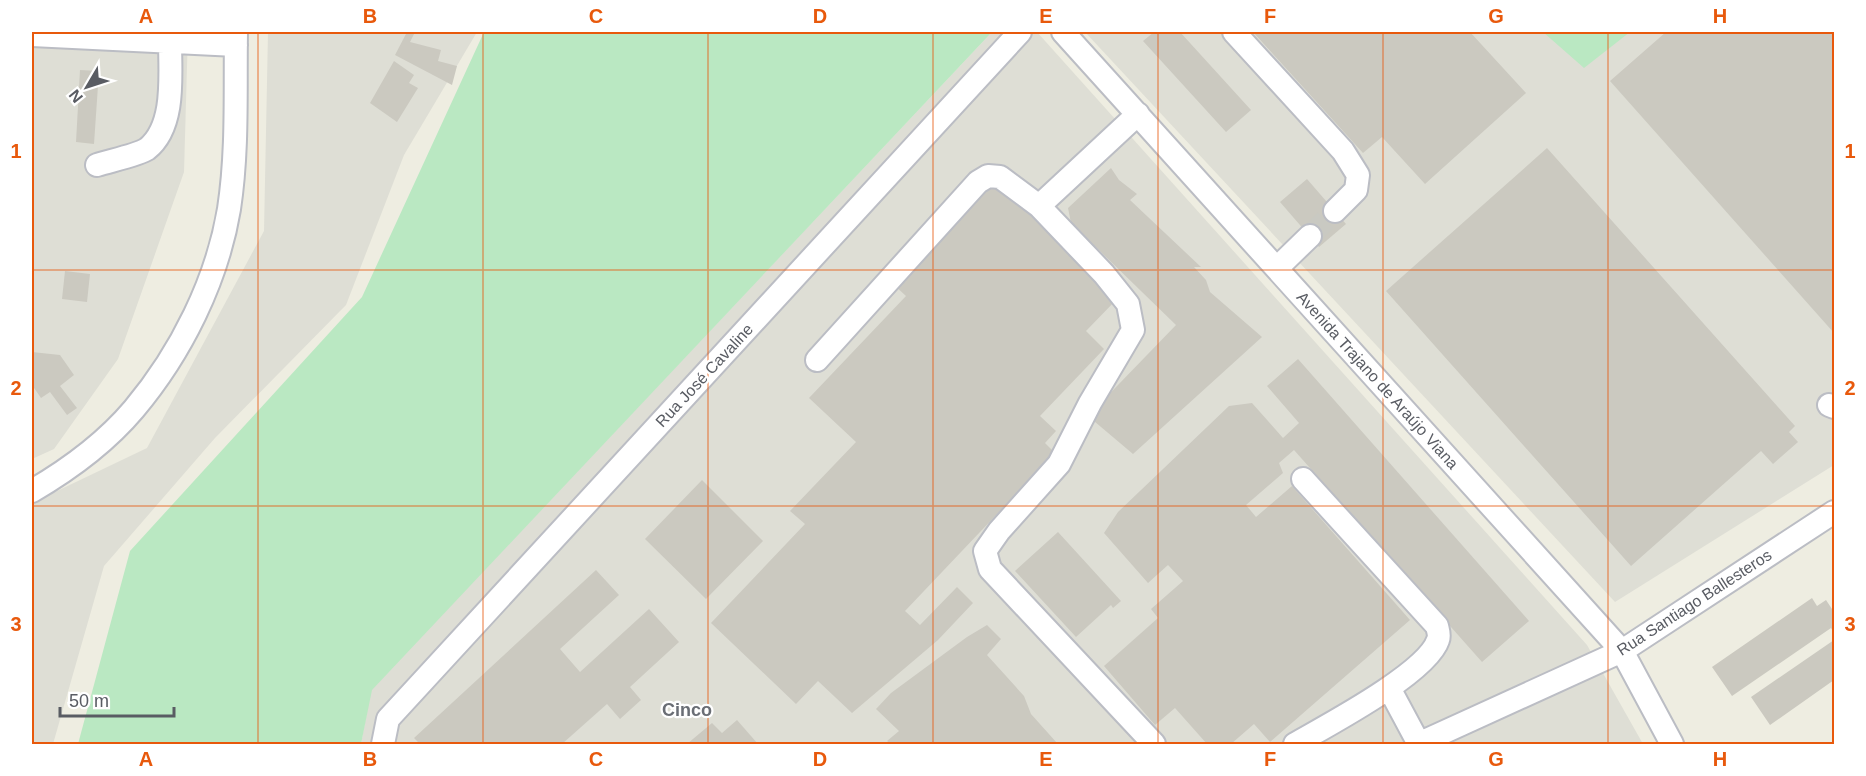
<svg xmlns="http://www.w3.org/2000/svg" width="1866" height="776" font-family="Helvetica,sans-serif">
<rect width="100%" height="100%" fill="#eeede1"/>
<!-- industrial -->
<path fill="#deded5" d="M32,32H188L184,172L118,359L54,449L32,459Z
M268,32H477L404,155L346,305L215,438L104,566L53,744H32V503L147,448L264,231Z
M992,32H1037L1587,645L1643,744H361L371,690Z
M1085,32H1834V465L1615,602Z"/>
<!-- green -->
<path fill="#bae8c2" d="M484,32H992L372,690L361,744H78L130,551L362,297Z
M1543,32H1630L1584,68Z"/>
<!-- building -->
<path fill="#cbc9c0" d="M407,32H415L410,42L441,50L438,61L457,66L452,85L395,55Z
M1154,32H1180L1251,110L1226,132L1143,41Z
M1253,32H1470L1526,93L1425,184L1382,137L1363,153Z
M1666,32H1834V333L1610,81Z
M394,61L414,75L409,83L418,88L397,122L370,103Z
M80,70L99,71L94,144L76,142Z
M1547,148L1795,426L1789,432L1798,442L1773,464L1761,451L1631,566L1386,291Z
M1111,168L1119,180L1137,194L1130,200L1201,267H1194L1206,280L1210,292L1262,337L1133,454L1088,416L1176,325L1071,223L1068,208Z
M993,179L1118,298L1086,331L1104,349L1040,416L1056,431L1045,443L1055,453L905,611L920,625L957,587L973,603L938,640L852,713L818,681L796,704L711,623L805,524L790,511L856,442L809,398L906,296L893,284Z
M1307,179L1346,224L1319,247L1280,202Z
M65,271L90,274L87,302L62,299Z
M32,352L60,355L74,375L60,386L77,408L67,415L50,392L41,398L32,385Z
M1298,359L1529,621L1482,662L1294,450L1279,463L1283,473L1246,505L1256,517L1292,486L1410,620L1270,742L1254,724L1231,744H1207L1175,708L1155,725L1104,666L1158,618L1151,609L1183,581L1168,565L1148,583L1104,533L1118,512L1229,406L1252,403L1283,438L1299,423L1267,386Z
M702,480L763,541L706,599L645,539Z
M1058,532L1121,601L1113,608L1111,605L1076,637L1015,571Z
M596,570L619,595L560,649L580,672L649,609L679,642L630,687L641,700L620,719L607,704L562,744H420L414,738Z
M1812,598L1817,606L1826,600L1834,612V633L1831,628L1732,696L1712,667Z
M987,625L1001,639L987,655L1024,696L1031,714L1057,743L1056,744H891L887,741L899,731L876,709L891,693L967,637Z
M1834,640V680L1770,725L1751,697Z
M737,720L758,744H687L712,723L722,733Z"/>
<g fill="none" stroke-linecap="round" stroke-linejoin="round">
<!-- minor-tunnel -->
<path stroke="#c9c9c2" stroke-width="22" stroke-dasharray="22 11" stroke-linecap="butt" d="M1310,236L1335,211"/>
<!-- minor casing -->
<g stroke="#bbbdc4" stroke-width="26">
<path id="minor" d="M1063,32L1622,651L1672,744
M1234,32L1343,151L1358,175L1356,190L1335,211
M32,35L236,45
M97,165C109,161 138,155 147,149C176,126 170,74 170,41
M1039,206L1138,114
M1277,268L1310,236
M817,360L978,182L988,176L1000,177L1039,206L1104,274L1128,304L1133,330L1090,403L1059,464L999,531L985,551L990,569L1154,744
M1829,405L1834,407
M32,491C68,470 107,441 134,409C181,353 217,281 229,209C238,150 235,90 236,32
M1389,688L1419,744
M383,744L388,719L1020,32
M1295,744C1328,725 1427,673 1438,640C1440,635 1438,631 1437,626L1303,479
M1418,744L1622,651L1834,512"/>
</g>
<!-- minor -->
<use href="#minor" stroke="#fff" stroke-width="22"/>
</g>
<!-- grid -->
<path fill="none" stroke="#e8590c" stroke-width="1.5" stroke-opacity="0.55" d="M258,32V744M483,32V744M708,32V744M933,32V744M1158,32V744M1383,32V744M1608,32V744M32,270H1834M32,506H1834"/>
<g text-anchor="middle" stroke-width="4.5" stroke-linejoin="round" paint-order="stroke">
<!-- street labels -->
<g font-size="16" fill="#595c63" stroke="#fff">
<text transform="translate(704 375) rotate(-47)" y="6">Rua José Cavaline</text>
<text transform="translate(1378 380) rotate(48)" y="6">Avenida Trajano de Araújo Viana</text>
<text transform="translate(1694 602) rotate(-33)" y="6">Rua Santiago Ballesteros</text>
</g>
<!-- neighbourhood labels -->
<g font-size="18" font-weight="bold" fill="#6a6e75" stroke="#fff">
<text x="687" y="716">Cinco</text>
</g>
</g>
<!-- border -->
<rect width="1866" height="776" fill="none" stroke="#ffffff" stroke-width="66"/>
<!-- north arrow -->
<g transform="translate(87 87) rotate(231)" stroke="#ffffff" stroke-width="4.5" paint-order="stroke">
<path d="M0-4.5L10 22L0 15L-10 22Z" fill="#595c63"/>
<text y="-9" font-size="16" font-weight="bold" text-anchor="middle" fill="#595c63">N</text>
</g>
<!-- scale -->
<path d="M60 707v9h114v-9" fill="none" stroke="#595c63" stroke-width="3"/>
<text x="69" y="707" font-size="18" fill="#595c63" stroke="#ffffff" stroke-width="4.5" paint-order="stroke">50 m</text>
<rect x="33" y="33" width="1800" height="710" fill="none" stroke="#e8590c" stroke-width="2"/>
<g font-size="20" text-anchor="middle" font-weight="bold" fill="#e8590c">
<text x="146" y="23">A</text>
<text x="370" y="23">B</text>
<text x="596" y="23">C</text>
<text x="820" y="23">D</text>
<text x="1046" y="23">E</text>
<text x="1270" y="23">F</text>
<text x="1496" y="23">G</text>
<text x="1720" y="23">H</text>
<text x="16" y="158">1</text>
<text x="1850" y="158">1</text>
<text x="16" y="395">2</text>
<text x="1850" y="395">2</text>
<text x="16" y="631">3</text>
<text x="1850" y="631">3</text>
<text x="146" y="766">A</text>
<text x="370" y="766">B</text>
<text x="596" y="766">C</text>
<text x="820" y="766">D</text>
<text x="1046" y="766">E</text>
<text x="1270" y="766">F</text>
<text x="1496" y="766">G</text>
<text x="1720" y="766">H</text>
</g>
</svg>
